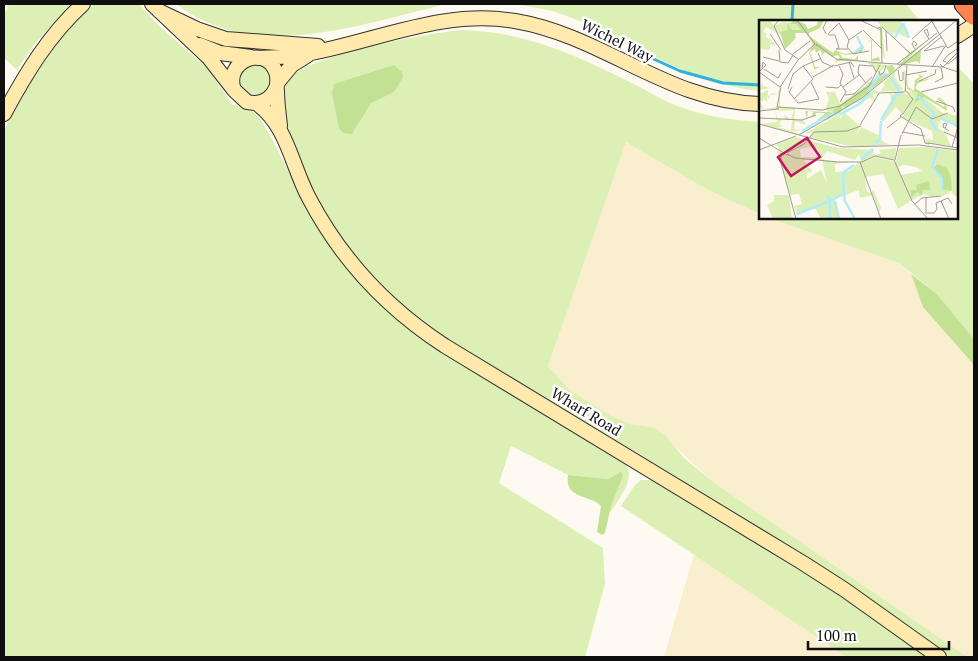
<svg xmlns="http://www.w3.org/2000/svg" width="978" height="661" font-family="'PT Serif',serif">
<rect width="100%" height="100%" fill="#fffaf1"/>
<!-- farmland -->
<path fill="#f9eecd" d="M626,141L710,191L760,214V218H769L899,263L911,274L923,307L974,365V657L964,656L713,482L655,428L630,424L611,416L570,390L548,366Z
M694,554L833,647L847,657H664Z"/>
<!-- green -->
<path fill="#dcefb5" d="M9,4H71L33,46L17,70L4,58V16Z
M94,4H139L157,24L208,69L232,104L252,111L259,117C277,145 290,176 305,205C334,259 374,303 423,339L625,463C637,479 618,500 609,514L617,474L608,479L568,475L511,446L499,483L603,548L605,584L585,657H4V130C30,82 53,42 94,4Z
M176,4H447C363,23 255,65 176,4Z
M514,4H906L920,21H760V91C684,84 623,33 552,11C540,8 526,6 514,4Z
M461,30C528,32 575,55 634,84C645,89 656,97 668,102C697,115 728,120 760,122V214L710,191L626,142L548,366L570,390L611,416L630,424L655,428L666,436L684,458L713,482L967,657H950L910,627L834,576L638,453L427,326C363,275 309,207 288,127C285,113 279,92 288,80C306,55 429,33 461,30Z
M240 80a15 15 0 1 1 30 0a15 15 0 1 1-30 0Z
M957,66L974,84V339L937,294L899,263L769,218H957Z
M641,480H654L813,577L929,657H847L621,506L635,485Z"/>
<!-- forest -->
<path fill="#c2e193" d="M394,65L402,72L403,77L394,92L371,103L352,134L343,133L339,128L332,93L334,84Z
M911,274L937,294L974,339V365L923,307Z
M621,472L623,475L611,506L605,533L602,535L597,532L601,506C592,495 564,500 568,475L608,479Z"/>
<g fill="none" stroke-linecap="round" stroke-linejoin="round">
<!-- stream -->
<path stroke="#2eb2dc" stroke-width="3" d="M792,21L793,4
M636,51L680,71L723,83L760,85"/>
<!-- secondary casing -->
<g stroke="#313131" stroke-width="16">
<path id="secondary" d="M152,4L209,58L234,90
M159,11L197,29L226,39L318,46
M957,36L974,25
M200,45L220,53L251,57
M258,58C276,57 294,57 311,53C379,40 445,9 515,21C604,36 668,102 760,104
M278,82L292,65L308,55
M276,88C271,100 260,105 247,102L234,90C223,62 265,43 276,72C279,79 276,85 277,91C277,103 279,115 280,126
M256,103C287,124 292,167 309,198C341,259 388,309 445,346L803,563L845,590L939,657
M4,114C26,73 49,35 83,4"/>
</g>
<!-- highway casing -->
<g stroke="#202020" stroke-width="21">
<path id="highway" d="M964,4L974,15"/>
</g>
<!-- secondary -->
<use href="#secondary" stroke="#ffe9ac" stroke-width="14"/>
<!-- highway -->
<use href="#highway" stroke="#ff844f" stroke-width="19"/>
</g>
<g text-anchor="middle" stroke-width="5" stroke-linejoin="round" paint-order="stroke">
<!-- street labels -->
<g font-size="15" fill="#0f0f0f" stroke="#fff">
<text transform="translate(617 41) rotate(26)" y="5">Wichel Way</text>
<text transform="translate(586 412) rotate(31)" y="5">Wharf Road</text>
</g>
</g>
<!-- overview -->
<g transform="translate(759 20)">
<rect width="199" height="199" fill="#fffaf1"/>
<path d="M0,0H11L15,6L24,2L35,3L47,12L31,10L20,14L7,7L4,12L8,14L6,17L11,19L17,25V26L12,24L10,30L2,29L0,44ZM117,0H141L150,13L149,18L140,14L142,9L133,15L123,7L126,40L121,28V5ZM123,39L120,44L128,45L120,53H126L119,57L114,65L123,61L111,71L112,64L104,72L93,80L73,89L94,84L109,69L110,72L98,82L116,69L120,73L114,74L115,80L111,78L96,83L40,115L0,104L18,102L16,90L19,99L26,98L25,95L32,99L35,90L21,91V87L20,91L18,89L0,90L19,87L20,83H19V75L20,74L10,75L11,78L10,79L8,76V82L4,78L5,81H1L5,89L0,88V62L2,67L3,62L4,66L11,68L0,70L2,73L9,70V76L13,73L19,74V71L21,68V87L66,90L70,79L67,72H76L81,84L92,75L82,85L89,81L110,65L106,62H113L118,55L121,48L115,57L117,48L108,43H120ZM36,89L67,90L71,94L82,92L40,114L32,112L42,110L35,109L36,101L47,105L44,100H35ZM23,99L33,100L32,111L19,107L25,106L20,105ZM143,45L147,46L149,67L146,66L144,51H147V47L142,46L136,52V58L145,70L121,72L126,65L124,63ZM147,68L159,73L156,84L165,77L184,93L199,96V107L182,100L181,107L180,99L179,108L185,111L192,126L167,123L166,115L167,119L174,120L173,111L143,97L153,82L147,90L135,101L143,94L137,87L121,105L132,81L131,73L135,75V72L142,71L155,78L147,71L154,72ZM88,89L86,93L101,106L97,117L102,107L119,115L122,109L121,119L130,125L95,127L50,117L54,112L45,114L77,96H81V99L84,94H80ZM37,117L47,120L28,133L20,130L18,124ZM48,120L79,128L115,130L114,134H122L120,130L137,128L136,140L116,136L102,144L116,137L137,142L140,128L169,127L199,131V177L194,175L192,168L190,173L183,176V180L182,175L174,177L163,174L139,189L124,154L106,157L108,172L113,173L114,169L122,188L120,192L114,175L101,178L100,170L76,179L80,199H62L56,188L38,194L35,186L43,184L40,174L31,175L18,130L28,135ZM51,127L60,130L61,137H42L41,129ZM68,131L96,140L100,134L102,140L90,151L76,152V144L96,141L78,142L62,139ZM45,140H63L68,164L62,150L48,159V152H54ZM145,145L157,147L163,151L142,155L139,147ZM15,175H30L33,199H14L8,185L15,181Z" fill="#dcefb5" fill-rule="evenodd"/>
<path d="M36,0L46,4L49,9L58,5L59,0H65L61,8L50,13V16L74,33L76,30L86,34L95,32L102,26L98,17L105,27L103,32L87,35L80,33L84,38L96,39L99,35V40L112,41V20L107,24L112,19L113,21V39L120,37L121,41H78L76,44L77,40L81,38L79,35L73,37L66,32L61,36L63,33L61,30L57,33L56,29L51,32L56,47H61L56,49L57,54L50,33L54,24L47,13H36L37,18L26,29L21,12L29,10L28,3L33,10H42L37,4H31ZM141,24L150,33L164,24L145,42L167,25L162,31L161,44L158,41L142,45L108,73L86,89V86H83L82,92L66,101L70,95L59,102L58,100L67,93H57L53,99L54,92L49,91L48,99L46,91L69,92L75,94L74,90L119,57L130,53L127,46L134,45L136,50L150,34ZM176,49L158,61L174,58L159,63L156,68L185,87L186,85L178,79L180,77L187,83L188,91L165,77L155,84L159,73L148,69L149,60V67L155,71L156,60L161,57L159,55V54L164,57ZM178,144L188,148L192,157L193,171L187,170V174L186,170L182,169V156L175,148ZM170,161L171,170H164L163,175L158,176L162,174L158,172L152,177V170H158L157,165Z" fill="#c2e193"/>
<path fill="none" stroke="#afecfd" stroke-width="2.5" d="M144,3L150,18M136,17L144,4M96,32L103,27L98,16M132,57L140,71M110,71L117,59L127,53M159,76L175,93M175,93L172,101L178,111M80,95L102,83L111,73M182,98L198,106M122,100L137,75L142,74M43,111L68,96L79,94M117,123L121,119L122,101M179,129L173,147L183,158V170M102,140L114,129M95,145L85,152L84,161L86,181L96,199M68,176L71,181L84,174M76,181L80,199M71,183V199M38,194L71,181"/>
<path fill="none" stroke="#9f9c97" stroke-width="1" d="M20,0L15,6L26,30L39,39M38,0L56,24M101,0L122,10M172,0L187,25M80,3L90,20M119,7L122,8L123,43M123,7L152,34M104,10L123,29M103,11L90,20L88,27L94,34L110,31M127,11L128,31M11,14L22,30M67,14L64,8L68,0M69,14L80,3M69,15H76L80,28M182,17L165,31L185,26M153,19L173,1M170,19L165,11L168,9L170,16M58,26L57,24L77,39L121,43M156,26L158,24L155,21L153,24L156,29M187,26L189,28L199,21M80,28L77,29H89M20,30L21,42L29,43L34,35M59,33L63,42L74,47M34,34L51,21M4,37L20,41M90,42L95,58M187,42L184,41L189,35L198,29M121,43L184,47L199,52M187,43L189,44L199,36M138,44L178,13M181,44L184,47L199,32M100,45L114,46L117,52M100,45L99,53L107,63M44,46L61,39M75,46L92,42L95,47M80,46L84,54L81,63L87,72L81,82M173,47L187,25M5,49L19,58L22,53M139,50L141,61L144,60V52M120,51L121,55L125,52L127,45M0,52L21,67M0,52L7,45L4,42L3,48M147,55L168,51M54,57L75,45M160,61L176,54L177,49M52,62L60,79M176,62L184,58L182,47M21,67L39,40L56,24M33,67L30,72L39,83L60,79M67,67L79,68L82,65M84,67L100,55M29,69L34,54L44,46M146,72L148,45M162,72L199,63M86,75L95,74L113,57M35,79L54,59L44,46M177,81L194,87L196,92M18,87L22,67M18,89L19,87L63,90L81,86L110,66L121,45M0,91L20,89M145,93L141,96L162,109L166,123L170,124M144,94L154,79L146,70M0,98L43,100L57,95M0,104L84,127L160,125L199,130M101,105L120,73L145,72M128,108L142,97M186,108L188,104L185,103L184,107L190,111M143,112L166,116M185,112L199,118M143,114L157,87L173,99L189,93M40,115L103,78L198,0M0,118L28,135M169,123L199,128M193,127L199,107M0,130L37,116M22,133V143L37,199M28,133L45,124L55,112L88,111L102,106M30,135L28,134L36,138L79,142H103L116,136L135,140L153,181L169,199M136,140L142,115M101,142L122,199M167,178V194M182,181L190,199M156,184L163,178L182,176M168,193H175L178,189L177,183L189,178L193,184"/>
<path fill="#c2185b" fill-opacity="0.15" stroke="#c2185b" stroke-width="2.5" d="M48,118L61,137L32,156L19,137Z"/>
<rect width="199" height="199" fill="none" stroke="#0f0f0f" stroke-width="2.5"/>
</g>
<!-- border -->
<rect width="978" height="661" fill="none" stroke="#0f0f0f" stroke-width="10"/>
<!-- scale -->
<path d="M808 641v8h141v-8" fill="none" stroke="#0f0f0f" stroke-width="2.5"/>
<text x="816" y="641" font-size="15" fill="#0f0f0f" stroke="#ffffff" stroke-width="4" paint-order="stroke">100 m</text>
</svg>
